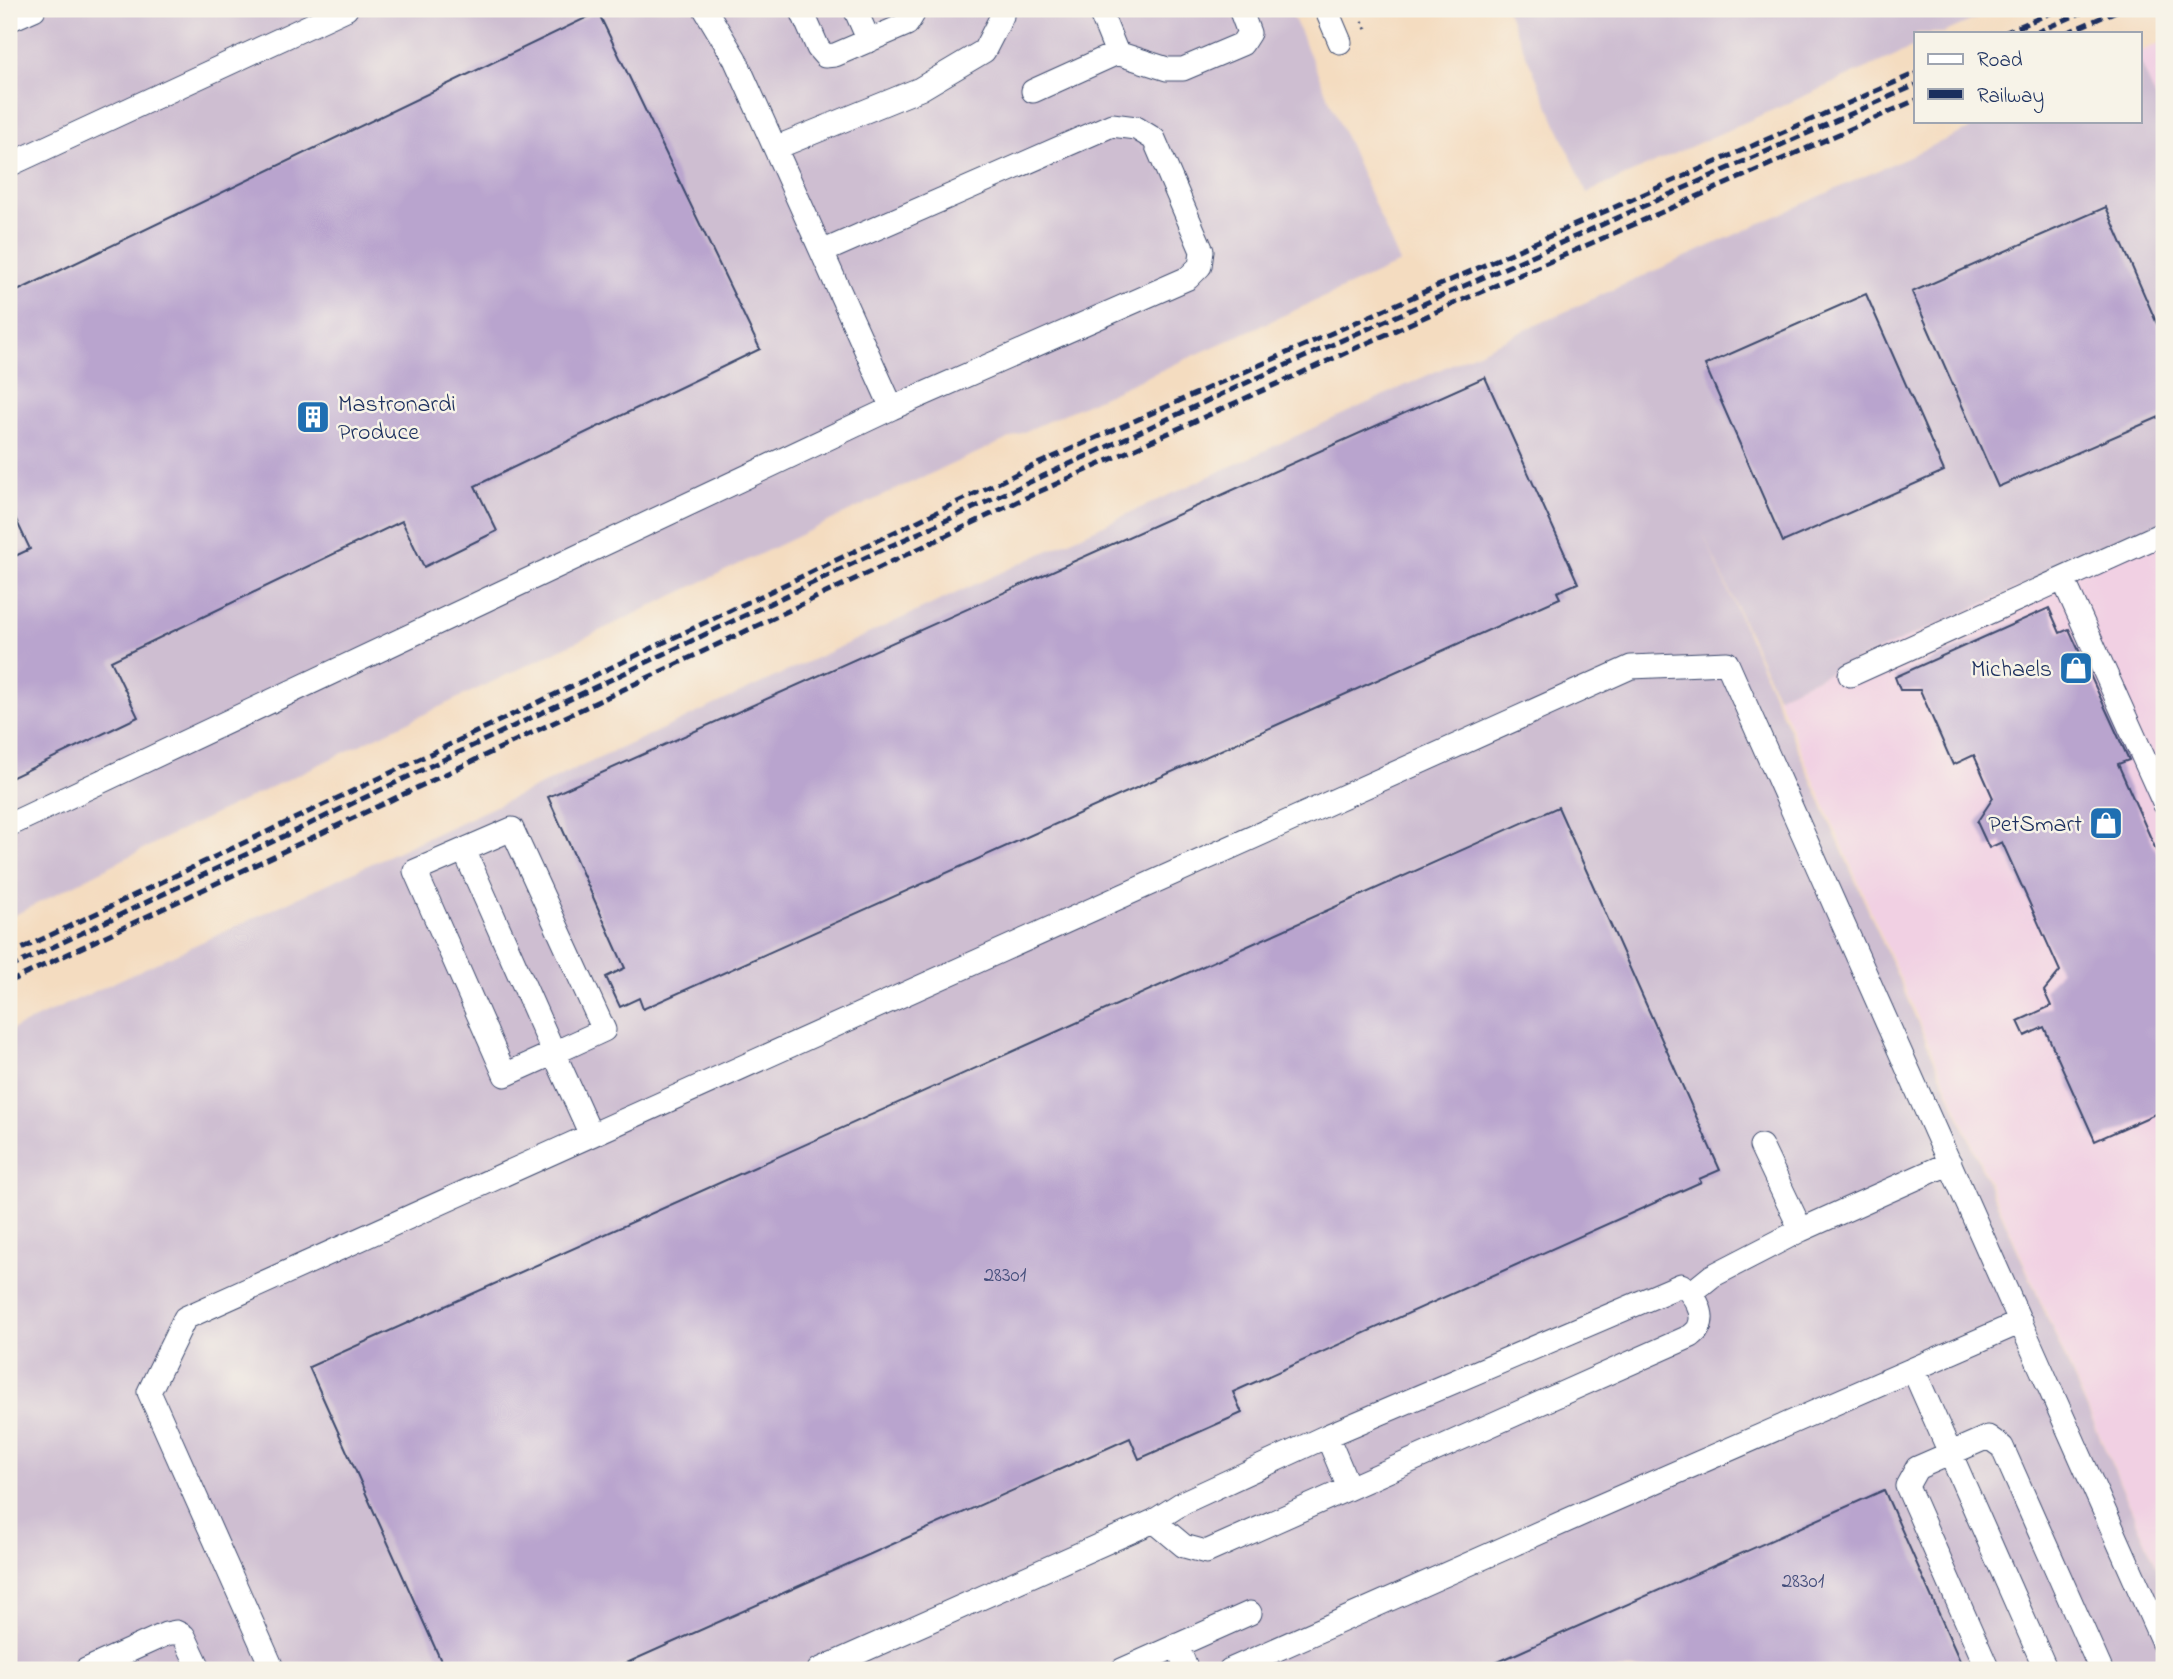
<svg xmlns="http://www.w3.org/2000/svg" width="2173" height="1679" font-family="'Indie Flower',sans-serif">
<rect width="100%" height="100%" fill="#f7f3e8"/>
<filter id="ink" filterUnits="userSpaceOnUse"><feTurbulence type="fractalNoise" baseFrequency=".0143" numOctaves="2"/><feDisplacementMap in="SourceGraphic" scale="14" xChannelSelector="R" yChannelSelector="G"/><feConvolveMatrix kernelMatrix="1 2 1 2 8 2 1 2 1" color-interpolation-filters="sRGB"/></filter>
<filter id="wash" filterUnits="userSpaceOnUse"><feTurbulence type="fractalNoise" baseFrequency=".00686" numOctaves="4" result="noise"/><feDisplacementMap in="SourceGraphic" scale="28" xChannelSelector="R" yChannelSelector="G"/><feGaussianBlur stdDeviation="1.57" result="paint"/><feColorMatrix in="noise" values="0 0 0 0 0 0 0 0 0 0 0 0 0 0 0 0 0 1.4 0 .05"/><feComposite in="paint" operator="in"/></filter>
<g filter="url(#wash)">
<rect width="100%" height="100%" fill="#f4dcc0"/>
<!-- built -->
<path fill="#f1d0e3" d="M2164,41V117L2140,61V52Z
M2164,523V1583L1777,696Z"/>
<!-- industrial -->
<path fill="#cebed1" d="M9,9H1290L1400,263L899,488L171,835L9,918Z
M1506,9H1998L1943,33H1916V46L1587,193Z
M2140,61L2164,117V523L1777,696L1701,529L2164,1584V1670H9V1031L1599,296L1987,121H2140Z"/>
<g id="blocks">
<!-- building -->
<path fill="#b9a4ce" d="M598,12L760,349L475,486L497,531L424,567L402,521L111,661L138,717L9,779V559L30,549L9,505V295Z
M2106,207L2164,340V415L1998,487L1912,292Z
M1866,294L1944,471L1783,542L1705,365Z
M1485,377L1578,583L1557,592L1560,598L643,1009L639,998L620,1007L606,977L625,968L548,797Z
M2049,608L2060,633L2069,629L2129,760L2118,764L2164,868V1110L2095,1141L2044,1027L2025,1036L2018,1021L2051,1006L2044,991L2060,971L2002,842L1989,848L1977,822L1993,798L1974,755L1953,765L1920,690H1900L1895,677Z
M1558,807L1720,1170L1699,1179L1701,1182L1233,1392L1242,1413L1139,1459L1130,1438L611,1670H445L309,1367Z
M1884,1490L1964,1670H1480Z"/>
</g>
</g>
<g filter="url(#ink)">
<use href="#blocks" fill-opacity="0" stroke="#3c496d" stroke-width="2"/>
<g fill="none" stroke-linecap="round" stroke-linejoin="round">
<!-- minor casing -->
<g stroke="#3c496d" stroke-width="25">
<path id="minor" d="M801,9L818,48L825,56L835,55L907,24L913,14L912,9
M855,9L869,41
M1099,9L1117,53L1167,69H1183L1242,44L1249,33L1240,9
M1326,9L1340,42
M9,20L34,9
M1033,91L1117,53
M775,148L920,89L984,51L1002,16L1001,9
M9,165L346,9
M822,252L1112,125L1136,128L1154,139L1202,251L1200,266L1188,278L892,408
M2063,579L2164,803
M1850,675L2164,533
M9,825L892,408L735,59L705,9
M464,850L554,1053L604,1030L512,829L415,871L505,1075L554,1053L591,1135
M1761,1146L1801,1230
M1691,1293L1712,1276L1801,1230L1950,1163
M1913,1369L2046,1670
M1327,1436L1349,1488
M1177,1645L1187,1670
M86,1670L166,1634L176,1632L184,1636L200,1670
M273,1670L149,1392L185,1318L1631,667L1727,663L2164,1645
M819,1670L1154,1521L1184,1502L1327,1436L1681,1285C1693,1292 1706,1313 1699,1327C1698,1331 1694,1333 1691,1336L1206,1552L1184,1546L1154,1521
M1122,1670L1250,1613
M1230,1670L1586,1512L2021,1322
M1988,1670L1907,1486L1917,1468L1988,1437L2002,1447L2101,1670"/>
</g>
<!-- path -->
<path stroke="#3c496d" stroke-width="3.5" stroke-dasharray="2 5" stroke-linecap="butt" d="M1362,21L1367,31"/>
<!-- minor -->
<use href="#minor" stroke="#fff" stroke-width="23"/>
<!-- rail -->
<path stroke="#1b2f5e" stroke-width="5" stroke-dasharray="10 5" stroke-linecap="butt" d="M2004,33L2060,9
M2035,33L2090,9
M2066,33L2121,9
M9,955L1033,466L1916,73
M9,968L875,553L1257,378L1916,85
M9,982L1023,499L1449,306L1916,100"/>
</g>
</g>
<!-- icons -->
<defs>
<g id="building-square" transform="scale(1.75)"><rect x="-9" y="-9" width="18" height="18" rx="4" fill="#1f6fb2" stroke="#f7f3e8"/><path d="M-4-6H4V6H1V3H-1V6H-4ZM-2.5-4.3h1.7v1.8h-1.7ZM.8-4.3h1.7v1.8H.8ZM-2.5-1h1.7V.8h-1.7ZM.8-1h1.7V.8H.8Z" fill="#fff"/></g>
<g id="shop-square" transform="scale(1.75)"><rect x="-9" y="-9" width="18" height="18" rx="4" fill="#1f6fb2" stroke="#f7f3e8"/><path d="M-5-2.5h2.3a2.7 3.5 0 0 1 5.4 0H5L5.5 6h-11ZM-1.5-2.5h3a1.5 2.3 0 0 0-3 0Z" fill="#fff"/></g>
</defs>
<g fill-rule="evenodd">
<use href="#building-square" x="313" y="417"/>
<use href="#shop-square" x="2076" y="668"/>
<use href="#shop-square" x="2106" y="823"/>
</g>
<g text-anchor="middle" stroke-width="5" stroke-linejoin="round" paint-order="stroke">
<!-- number labels -->
<g font-size="21" fill="#424c7a">
<text x="1005" y="1281">28301</text>
<text x="1803" y="1587">28301</text>
</g>
<!-- poi labels -->
<g font-size="24" fill="#1b2f5e" stroke="#f7f3e8" text-anchor="end">
<text x="338" y="411" text-anchor="start">Mastronardi<tspan x="338" dy="28">Produce</tspan></text>
<text x="2052" y="676">Michaels</text>
<text x="2082" y="831">PetSmart</text>
</g>
</g>
<!-- margin -->
<rect width="2173" height="1679" fill="none" stroke="#f7f3e8" stroke-width="35"/>
<!-- legend -->
<rect x="1914" y="32" width="228" height="91" fill="#f7f3e8" stroke="#9fa5b1" stroke-width="2"/>
<rect x="1928" y="54" width="35" height="10" fill="#ffffff" stroke="#9fa5b1" stroke-width="2"/>
<text x="1977" y="66" font-size="21" fill="#1b2f5e">Road</text>
<rect x="1928" y="89" width="35" height="10" fill="#1b2f5e" stroke="#9fa5b1" stroke-width="2"/>
<text x="1977" y="102" font-size="21" fill="#1b2f5e">Railway</text>
</svg>
